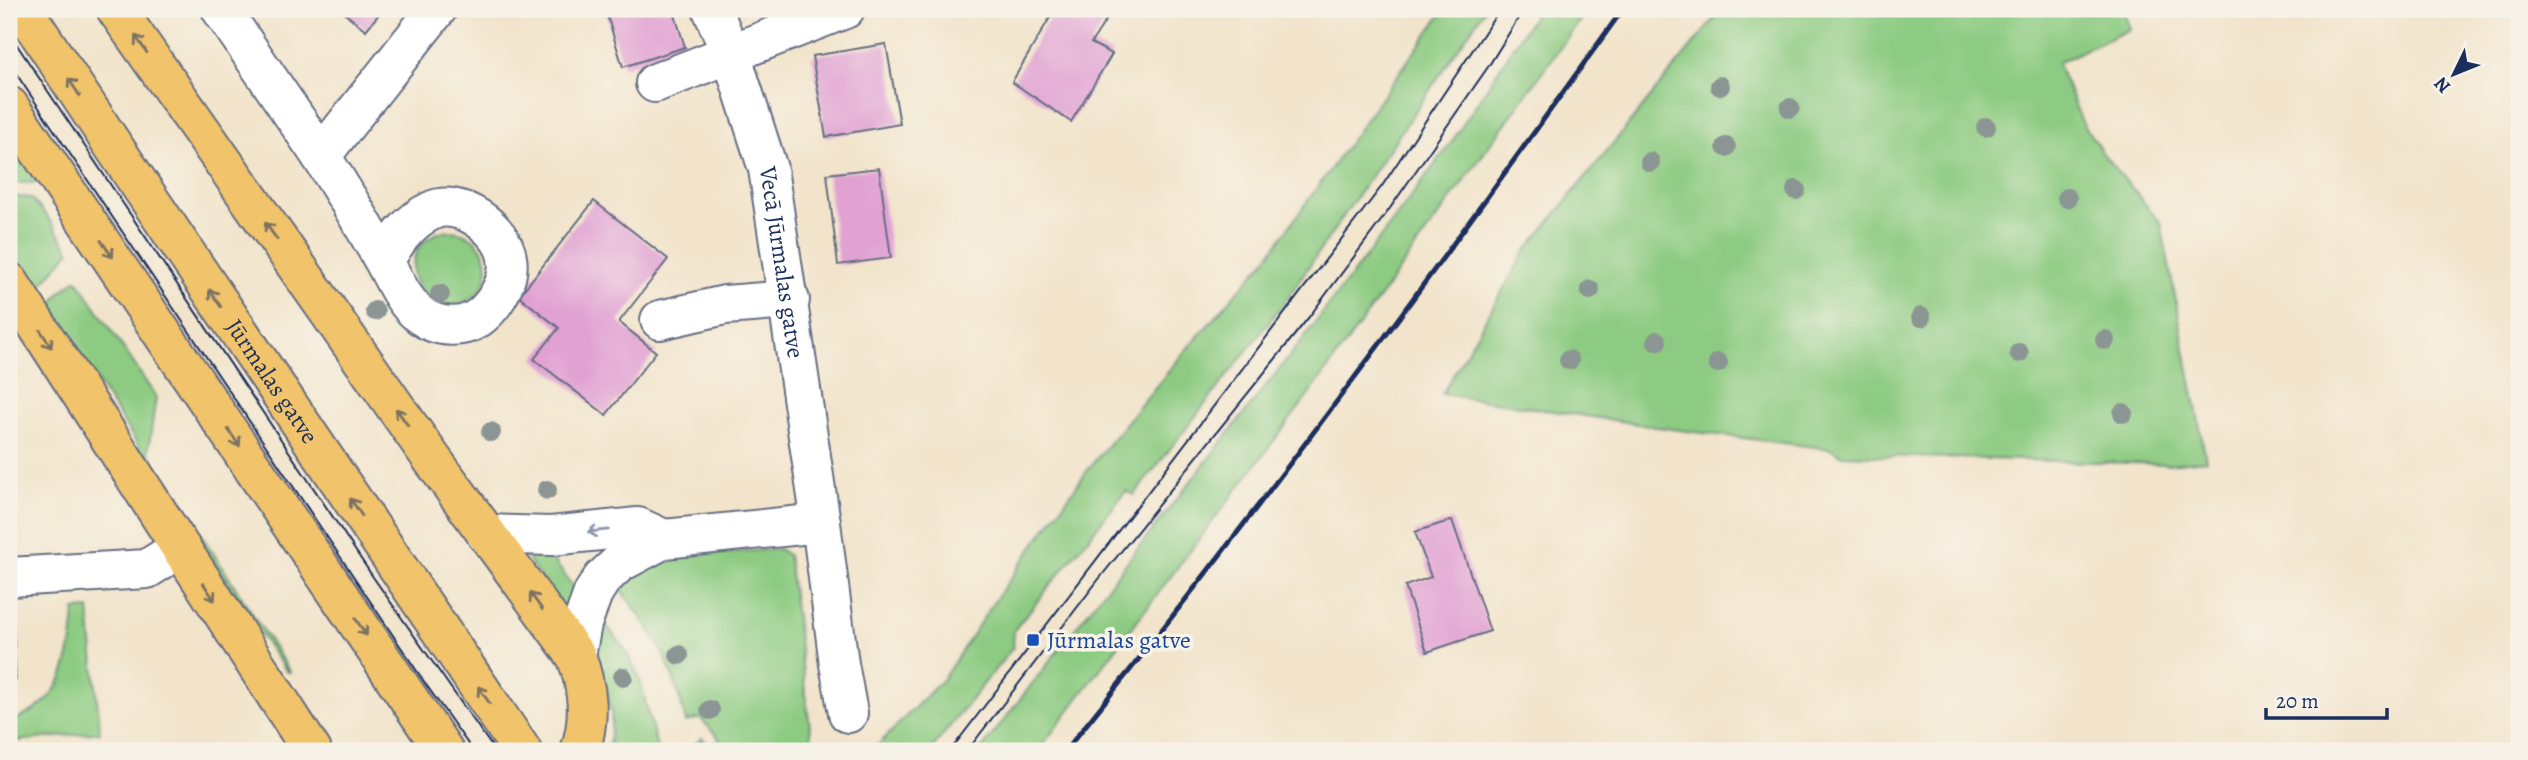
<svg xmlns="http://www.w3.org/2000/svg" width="2528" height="760" font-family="Alegreya,serif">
<rect width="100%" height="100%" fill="#f7f3e8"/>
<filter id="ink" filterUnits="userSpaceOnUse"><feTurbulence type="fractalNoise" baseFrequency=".0143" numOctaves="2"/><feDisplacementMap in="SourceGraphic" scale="14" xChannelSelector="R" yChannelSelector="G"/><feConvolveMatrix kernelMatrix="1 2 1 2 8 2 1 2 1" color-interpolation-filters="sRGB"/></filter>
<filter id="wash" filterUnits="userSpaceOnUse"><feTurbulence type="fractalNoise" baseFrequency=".00686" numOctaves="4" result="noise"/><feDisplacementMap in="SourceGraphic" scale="28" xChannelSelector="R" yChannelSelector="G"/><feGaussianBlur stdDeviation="1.57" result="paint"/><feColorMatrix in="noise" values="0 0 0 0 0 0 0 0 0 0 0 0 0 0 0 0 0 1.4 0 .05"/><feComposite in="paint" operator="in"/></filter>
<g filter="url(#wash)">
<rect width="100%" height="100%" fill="#f2e4cb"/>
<!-- green -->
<path fill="#8ccb81" stroke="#547d70" stroke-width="2" d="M1445,9H1485L1284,303L1134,495L1126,491L1014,630L1013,647L930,751H872L943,679L991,606L1092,464L1187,349L1264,262Z
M1538,9H1588L1311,392L1038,751H980L1101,595L1296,348L1393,221L1451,143Z
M1722,9H1942L1944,15L1967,9H2123L2130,29L2057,63L2082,122L2104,155L2161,223L2206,460L2168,464L1841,455L1831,449L1671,429L1442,394L1525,252Z
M9,138L39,183H9Z
M9,196L31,198L47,216L70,251L37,290L9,247Z
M413 268a37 37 0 1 1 74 0a37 37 0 1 1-74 0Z
M77,279L156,397L148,452L290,672H287L264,640L52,312C51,297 66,288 77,279Z
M544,547L576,591L567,617L520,548Z
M779,549L788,555L813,751H699L695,744L702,738L711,748L720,739L700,718L686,722C671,661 657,634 617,586L661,557Z
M89,609L100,732L9,742V721C64,706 72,659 75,610Z
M600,618L623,646L639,677L658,751H608C610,739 613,724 611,712C604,674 592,660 600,618Z"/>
<g id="blocks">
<!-- building -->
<path fill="#e1a2d3" d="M339,9H383L366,30Z
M605,9H673L685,47L623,67Z
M1055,9H1113L1091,43L1112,54L1071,122L1012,82Z
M886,44L900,124L826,137L812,56Z
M879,168L891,258L838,265L827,174Z
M594,201L668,259L619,322L656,352L606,415L534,359L559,328L519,296Z
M1452,520L1490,631L1427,652L1405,586L1431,577L1415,532Z
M9,612H13L16,680H9Z"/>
</g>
</g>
<g filter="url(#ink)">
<use href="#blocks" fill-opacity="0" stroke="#666e84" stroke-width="2"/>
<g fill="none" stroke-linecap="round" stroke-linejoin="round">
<!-- minor casing -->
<g stroke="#666e84" stroke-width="42">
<g id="minor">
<path d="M221,9L321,156L437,9"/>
<path id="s1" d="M712,9L731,54L768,169L821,523L839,664L848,713"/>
<path d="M655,83L845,9"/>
<path d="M321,156C342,189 362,222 381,256C393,276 401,299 419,314C437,329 465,330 482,315C497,302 511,278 507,258C503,229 459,197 431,211C409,221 396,241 384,261"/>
<path d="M660,320L725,305L790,300"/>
<path d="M486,534L551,536L638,527L664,539"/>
<path d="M9,577L147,569L180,548"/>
<path d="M576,656L582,624L593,593L602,579L619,563L664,539L821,523"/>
</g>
</g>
<!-- major casing -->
<g stroke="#666e84" stroke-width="42">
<g id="major">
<path id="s2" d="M23,9L112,144L522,751"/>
<path d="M116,9L432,459L576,656C588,688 591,718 580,751"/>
<path d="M9,106L444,751"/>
<path d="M9,282L312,751"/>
</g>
</g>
<!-- minor -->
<use href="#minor" stroke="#fff" stroke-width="38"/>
<!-- major -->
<use href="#major" stroke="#f1c36a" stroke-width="38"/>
<!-- tram -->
<path stroke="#1b2f5e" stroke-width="2" d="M9,33L373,577L495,751
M9,63L427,686L473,751
M950,751L1382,186L1500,9
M967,751L1099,579L1309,317L1386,214L1488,67L1524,9"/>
<!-- rail -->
<path stroke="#1b2f5e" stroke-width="5" d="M1065,751C1260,511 1443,260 1623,9"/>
</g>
<!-- trees -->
<g fill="#8b9694">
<circle cx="1720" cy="86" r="10"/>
<circle cx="1790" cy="108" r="10"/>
<circle cx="1986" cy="127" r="10"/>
<circle cx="1726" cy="147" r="10"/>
<circle cx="1650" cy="162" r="10"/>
<circle cx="1796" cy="190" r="10"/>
<circle cx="2067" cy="198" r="10"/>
<circle cx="1590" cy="290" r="10"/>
<circle cx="440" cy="294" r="10"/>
<circle cx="375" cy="311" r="10"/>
<circle cx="1921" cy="317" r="10"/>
<circle cx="2105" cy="340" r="10"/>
<circle cx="1657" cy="341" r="10"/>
<circle cx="2019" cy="353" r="10"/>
<circle cx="1569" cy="360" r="10"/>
<circle cx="1718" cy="363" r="10"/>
<circle cx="2123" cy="413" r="10"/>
<circle cx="491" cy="432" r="10"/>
<circle cx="547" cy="490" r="10"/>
<circle cx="679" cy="655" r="10"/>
<circle cx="623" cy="677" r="10"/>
<circle cx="710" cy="710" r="10"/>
</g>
<!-- one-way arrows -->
<defs><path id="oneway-shaft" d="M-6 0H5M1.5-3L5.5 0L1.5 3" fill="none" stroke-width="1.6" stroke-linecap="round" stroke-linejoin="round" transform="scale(1.75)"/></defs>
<g stroke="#7b7263">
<use href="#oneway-shaft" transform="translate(141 44) rotate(-124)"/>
<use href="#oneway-shaft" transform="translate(74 87) rotate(-123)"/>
<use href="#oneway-shaft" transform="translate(271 231) rotate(-125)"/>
<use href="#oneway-shaft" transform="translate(107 249) rotate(55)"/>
<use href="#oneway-shaft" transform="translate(215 298) rotate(-124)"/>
<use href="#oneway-shaft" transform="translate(46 339) rotate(57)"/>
<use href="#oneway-shaft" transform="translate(402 417) rotate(-125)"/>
<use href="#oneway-shaft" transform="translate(234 438) rotate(56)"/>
<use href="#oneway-shaft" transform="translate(356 507) rotate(-124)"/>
<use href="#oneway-shaft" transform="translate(209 592) rotate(57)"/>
<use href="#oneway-shaft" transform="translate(536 601) rotate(-126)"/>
<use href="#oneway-shaft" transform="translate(361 627) rotate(56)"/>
<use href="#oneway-shaft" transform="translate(484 695) rotate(-124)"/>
</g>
<use stroke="#8d97ae" href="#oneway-shaft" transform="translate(598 531) rotate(174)"/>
</g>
<!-- markers -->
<rect fill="#1a4fb4" stroke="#f7f3e8" stroke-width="2.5" x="1026" y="633" width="14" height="14" rx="3.5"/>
<g text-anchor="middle" stroke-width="7" stroke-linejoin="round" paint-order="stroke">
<!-- street labels -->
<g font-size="24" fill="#1b2f5e" stroke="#f7f3e8">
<text dy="8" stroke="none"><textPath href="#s1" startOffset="264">Vecā Jūrmalas gatve</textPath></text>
<text dy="8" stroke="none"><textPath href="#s2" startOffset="448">Jūrmalas gatve</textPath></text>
</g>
<!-- transit labels -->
<g font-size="24" fill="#164399" stroke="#f7f3e8" text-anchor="start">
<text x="1047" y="648">Jūrmalas gatve</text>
</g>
</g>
<!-- margin -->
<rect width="2528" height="760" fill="none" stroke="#f7f3e8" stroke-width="35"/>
<!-- north arrow -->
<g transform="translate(2454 74) rotate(227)" stroke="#f7f3e8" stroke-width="5" paint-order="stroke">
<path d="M0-5L12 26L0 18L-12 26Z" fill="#1b2f5e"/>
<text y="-10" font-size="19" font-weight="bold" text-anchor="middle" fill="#1b2f5e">N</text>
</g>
<!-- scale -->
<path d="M2266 708v10h121v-10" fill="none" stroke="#1b2f5e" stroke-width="3.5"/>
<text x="2276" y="708" font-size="21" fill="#1b2f5e" stroke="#f7f3e8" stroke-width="5" paint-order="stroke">20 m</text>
</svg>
